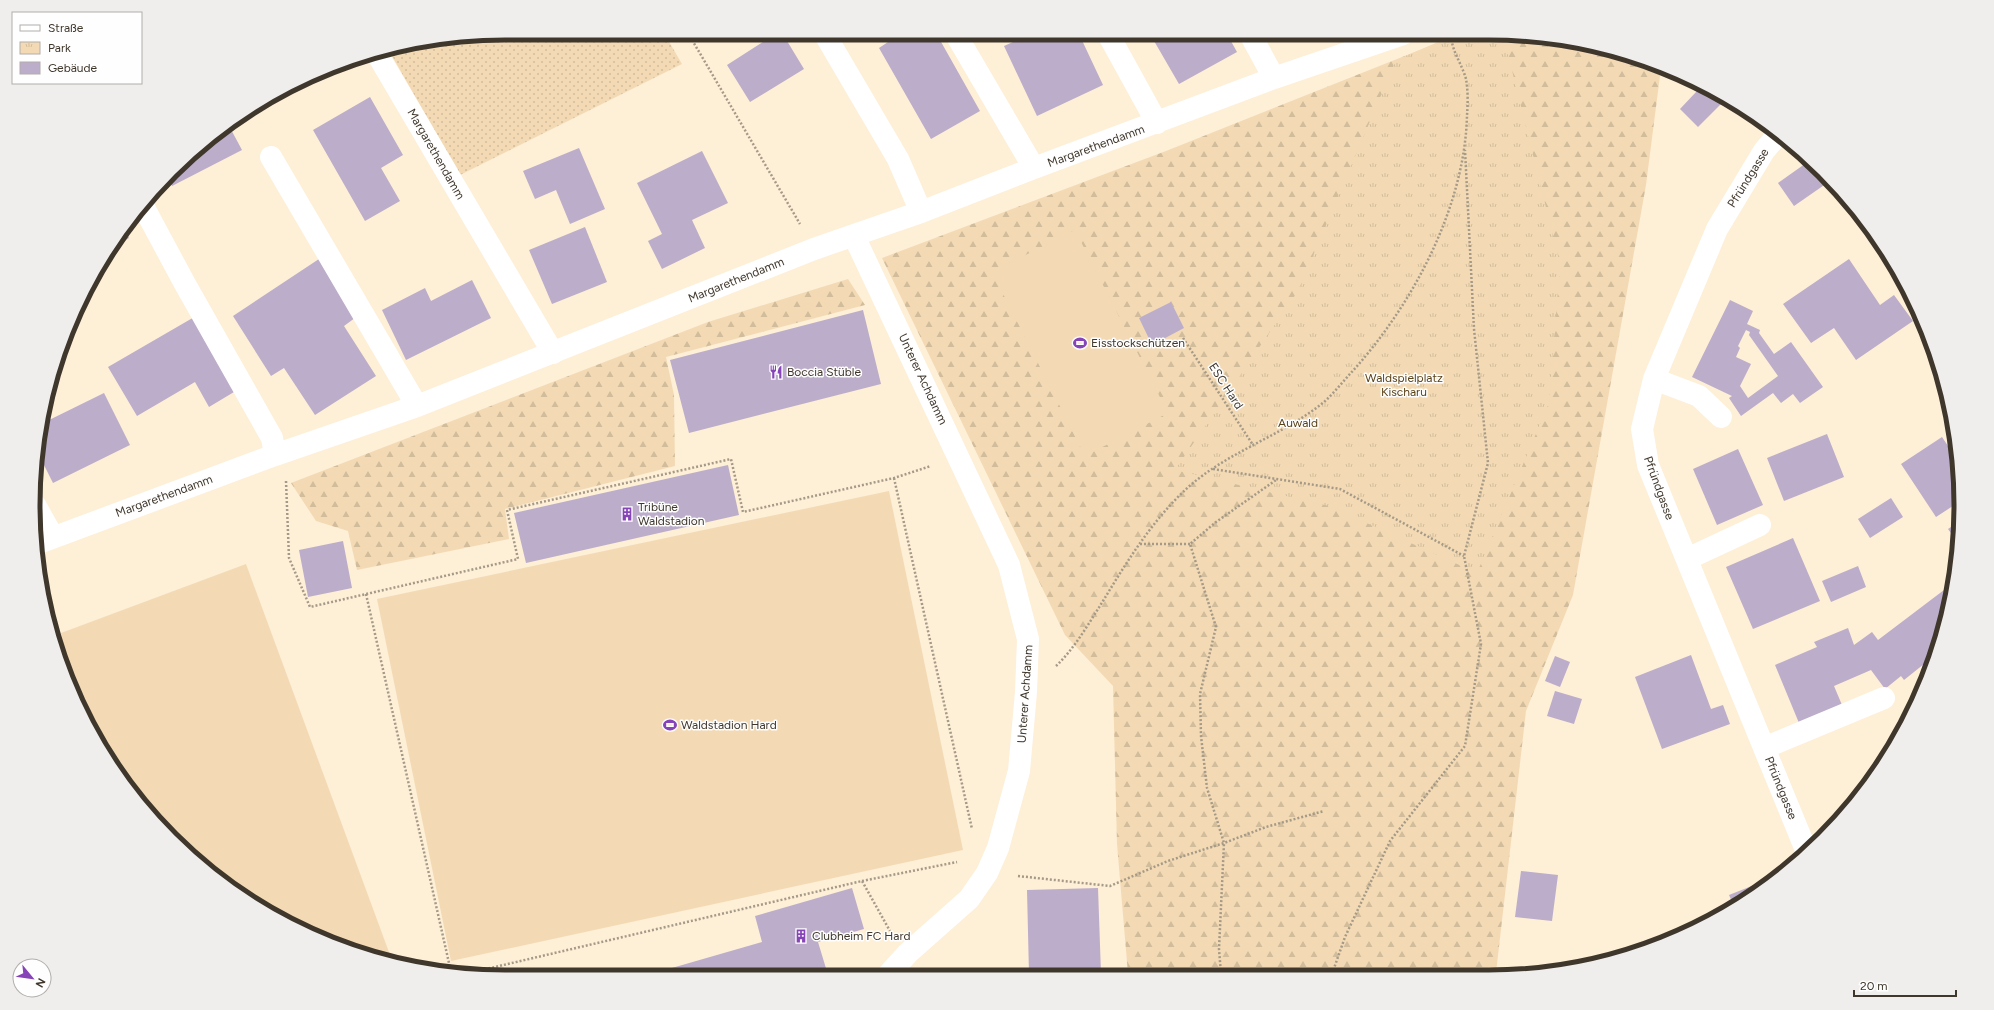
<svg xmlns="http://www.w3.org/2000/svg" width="1994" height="1010" font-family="Figtree,sans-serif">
<defs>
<pattern id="grass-dots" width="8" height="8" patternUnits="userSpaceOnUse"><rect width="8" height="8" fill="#f3dab4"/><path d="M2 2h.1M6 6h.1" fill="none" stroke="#d1bc9b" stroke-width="1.8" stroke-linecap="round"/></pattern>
<pattern id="forest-firs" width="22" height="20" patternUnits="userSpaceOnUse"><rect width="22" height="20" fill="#f3dab4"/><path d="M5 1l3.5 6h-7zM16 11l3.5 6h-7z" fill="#d1bc9b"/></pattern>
<pattern id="park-tufts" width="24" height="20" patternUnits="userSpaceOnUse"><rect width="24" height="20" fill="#f3dab4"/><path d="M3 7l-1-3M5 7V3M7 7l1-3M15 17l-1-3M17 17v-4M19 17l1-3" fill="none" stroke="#d1bc9b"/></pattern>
</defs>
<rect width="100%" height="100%" fill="#feefd7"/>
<!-- grass -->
<path fill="url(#grass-dots)" d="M505,33H664L682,64L460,175L388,49L413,42Z"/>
<!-- forest -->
<path fill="url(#forest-firs)" d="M1460,34H1520L1611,49L1661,68L1646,185L1573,595L1526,711L1496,973L1128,974L1117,844L1113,686L1065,635L882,258L1166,151Z
M848,279L865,305L666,357L674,395L675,466L505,509L509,539L357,570L348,531L316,521L291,483L708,322Z"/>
<!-- park -->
<path fill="url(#park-tufts)" d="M1457,34H1503L1560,264L1549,403L1477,573L1329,506L1175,470L1298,291L1396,60Z"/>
<!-- pitch -->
<path fill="#f3dab4" d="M1075,230L1168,413L1085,456L992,272Z
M889,491L963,850L451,961L377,599Z
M246,564L393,963L383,961L296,928L243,897L171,839L113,767L82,714L53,636Z"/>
<!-- building -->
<path fill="#bcadca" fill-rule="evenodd" d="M777,33H788L784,36L804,69L750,102L727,65Z
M883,33H936L980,111L931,139L879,48L888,42Z
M1031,34H1079L1103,85L1037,116L1004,46Z
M1150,34H1227L1237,52L1179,84Z
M1270,34H1286L1274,41Z
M1682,76L1698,82L1726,99L1698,127L1680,109L1697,91Z
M370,97L403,155L381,168L400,201L365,221L313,130Z
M228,124L242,150L172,186L168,177L217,131Z
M579,148L605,209L570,224L556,190L535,199L523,171Z
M702,151L728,203L692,220L705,248L662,269L648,241L662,234L637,183Z
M1809,161L1830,181L1794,206L1778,183Z
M585,227L607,282L552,304L529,250Z
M124,228L129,238L109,250L112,243Z
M322,257L359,315L344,326L376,376L315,415L284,368L271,376L233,316Z
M1849,259L1880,305L1894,295L1913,321L1856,360L1834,328L1811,343L1783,304Z
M472,280L491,318L406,360L382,310L425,288L431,301Z
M1730,300L1753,311L1747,324L1760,330L1759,333L1774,354L1791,342L1823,387L1800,403L1793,394L1781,403L1773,393L1741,416L1729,398L1732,396L1692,377ZM1746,330L1750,332L1749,335L1778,376L1748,398L1740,386L1751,364L1736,357L1740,348L1738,346Z
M1171,302L1184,328L1152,345L1139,318Z
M863,310L881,384L689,433L670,360Z
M196,316L239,389L209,407L195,382L137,416L108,367Z
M104,393L130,445L53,483L37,451L41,424Z
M1827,434L1844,477L1784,501L1767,458Z
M1942,437L1956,458L1957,457L1959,502L1936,517L1901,464Z
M1738,449L1763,505L1717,525L1693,469Z
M728,465L739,515L526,563L514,513Z
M1891,498L1903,517L1870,538L1858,519Z
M1960,521V536L1959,544L1948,529Z
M1793,538L1820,601L1753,629L1726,567Z
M343,541L352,588L308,597L299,550Z
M1858,566L1866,587L1831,602L1822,581Z
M1944,590L1950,598L1945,627L1934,656L1904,680L1901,676L1885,689L1871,670L1834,686L1842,705L1799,723L1775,665L1817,647L1814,642L1848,628L1854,645L1872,632L1878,640Z
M1691,655L1711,709L1723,705L1730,724L1662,749L1635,677Z
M1555,656L1570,662L1560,687L1545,681Z
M1555,691L1582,699L1574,724L1547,716Z
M1906,724L1899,735L1898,736L1895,729Z
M1521,871L1558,875L1552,921L1515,917Z
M1782,874L1776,880L1733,904L1729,895Z
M852,888L864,929L818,942L828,975H659L658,972L762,942L755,916Z
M1098,888L1101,974H1029L1027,890Z
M1653,938L1658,944L1642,949Z"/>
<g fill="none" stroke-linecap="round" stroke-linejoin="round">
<!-- path -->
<path stroke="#a59987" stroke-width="2.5" stroke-dasharray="2 2" stroke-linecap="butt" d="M688,33L800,224
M1183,338L1253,445
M1213,469L1340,489L1464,556
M894,478L972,829
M286,481L289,558L310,607L518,559L507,510L731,459L743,512L894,478L931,466
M1140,544H1190
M366,594L451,972
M1056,666C1075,648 1089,623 1103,601C1126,563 1150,524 1183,492C1223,453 1281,437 1324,402C1333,394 1341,384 1349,375C1411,308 1465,208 1467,115C1468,104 1468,90 1466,79C1462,64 1451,50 1451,34
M1018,876L1110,886L1168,861L1224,843L1266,827L1324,811
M862,881L957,862
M465,974L862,881L890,931
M1221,974L1219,949L1224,843L1207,788L1201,736L1200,694L1216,627L1190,544L1216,522L1276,480
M1332,974L1345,937L1390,841L1465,746L1481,644L1464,556L1488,463L1474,329L1465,150"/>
<!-- minor -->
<path stroke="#fff" stroke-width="22" d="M824,33L898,159L921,212
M955,33L1034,168
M1108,34L1157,123
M1250,34L1274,78
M376,52L553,353
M1779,133L1764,151L1717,229L1654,379L1642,429L1648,465L1806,850
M271,157L417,406
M142,204L185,284L272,438L275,455
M854,236L1009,565L1028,639L1026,692L1019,771L998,848L987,873L969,899L908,953L888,975
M1654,379L1699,396L1721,417
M35,505L53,537
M36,544L275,455L417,406L814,249L921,212L1034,168L1274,78L1403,34
M1687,559L1760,525
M1764,748L1884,698"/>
</g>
<!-- icons -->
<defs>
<g id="stadium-bare" transform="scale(1.08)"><path d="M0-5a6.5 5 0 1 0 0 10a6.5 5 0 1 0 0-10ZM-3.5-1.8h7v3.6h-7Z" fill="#8744b9" stroke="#fefefe" stroke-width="2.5" paint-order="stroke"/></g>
<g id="restaurant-bare" transform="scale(1.08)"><path d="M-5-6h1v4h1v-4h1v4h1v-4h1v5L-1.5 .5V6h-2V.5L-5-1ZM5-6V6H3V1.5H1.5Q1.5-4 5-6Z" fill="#8744b9" stroke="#fefefe" stroke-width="2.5" paint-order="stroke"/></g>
<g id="building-bare" transform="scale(1.08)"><path d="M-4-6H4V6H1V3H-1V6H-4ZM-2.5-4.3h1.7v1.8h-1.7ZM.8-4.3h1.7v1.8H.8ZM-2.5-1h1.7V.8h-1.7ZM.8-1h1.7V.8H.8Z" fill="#8744b9" stroke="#fefefe" stroke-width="2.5" paint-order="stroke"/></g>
</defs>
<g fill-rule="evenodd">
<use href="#stadium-bare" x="1080" y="343"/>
<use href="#restaurant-bare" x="776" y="372"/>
<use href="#building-bare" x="627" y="514"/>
<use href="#stadium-bare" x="670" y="725"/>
<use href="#building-bare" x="801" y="936"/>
</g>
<g text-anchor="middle" stroke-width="3" stroke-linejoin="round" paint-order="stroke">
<!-- street labels -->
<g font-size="12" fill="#3f372c" stroke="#fefefe">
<text transform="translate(1096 146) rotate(-20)" y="4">Margarethendamm</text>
<text transform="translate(436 154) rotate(60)" y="4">Margarethendamm</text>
<text transform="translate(1748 178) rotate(-58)" y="4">Pfründgasse</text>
<text transform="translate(736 280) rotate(-22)" y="4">Margarethendamm</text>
<text transform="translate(923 379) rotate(65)" y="4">Unterer Achdamm</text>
<text transform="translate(1226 386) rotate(57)" y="4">ESC Hard</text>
<text transform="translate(1659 488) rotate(70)" y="4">Pfründgasse</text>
<text transform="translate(164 496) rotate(-20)" y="4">Margarethendamm</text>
<text transform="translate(1025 694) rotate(-86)" y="4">Unterer Achdamm</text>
<text transform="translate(1781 788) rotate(68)" y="4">Pfründgasse</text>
</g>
<!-- poi labels -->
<g font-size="12" fill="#3f372c" stroke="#fefefe" text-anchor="start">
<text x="1091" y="347">Eisstockschützen</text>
<text x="787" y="376">Boccia Stüble</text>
<text x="638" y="511">Tribüne<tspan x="638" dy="14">Waldstadion</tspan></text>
<text x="681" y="729">Waldstadion Hard</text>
<text x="812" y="940">Clubheim FC Hard</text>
</g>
<!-- park labels -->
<g font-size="12" fill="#594218" stroke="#fefefe">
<text x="1404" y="382">Waldspielplatz<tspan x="1404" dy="14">Kischaru</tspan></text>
<text x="1298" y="427">Auwald</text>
</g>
</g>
<!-- crop -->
<path d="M0 0H1994V1010H0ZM505 40H1489A465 465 0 0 1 1954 505V505A465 465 0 0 1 1489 970H505A465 465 0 0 1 40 505V505A465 465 0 0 1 505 40Z" fill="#efeeed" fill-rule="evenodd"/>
<path fill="none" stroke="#3f372c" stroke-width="5" d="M505 40H1489A465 465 0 0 1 1954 505V505A465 465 0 0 1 1489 970H505A465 465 0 0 1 40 505V505A465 465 0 0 1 505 40Z"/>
<!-- legend -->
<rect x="12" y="12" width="130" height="72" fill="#fefefe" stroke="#b2aeaa"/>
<rect x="20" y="25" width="20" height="6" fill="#ffffff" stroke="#b2aeaa"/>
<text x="48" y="32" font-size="12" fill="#3f372c">Straße</text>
<rect x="20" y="42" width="20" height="12" fill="url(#park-tufts)" stroke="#b2aeaa"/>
<text x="48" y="52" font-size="12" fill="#3f372c">Park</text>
<rect x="20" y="62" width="20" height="12" fill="#bcadca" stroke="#b2aeaa"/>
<text x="48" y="72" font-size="12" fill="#3f372c">Gebäude</text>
<!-- north arrow -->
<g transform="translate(32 978) rotate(119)"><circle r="19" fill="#fefefe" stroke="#b2aeaa"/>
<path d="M0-3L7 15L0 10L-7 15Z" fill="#8744b9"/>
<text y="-6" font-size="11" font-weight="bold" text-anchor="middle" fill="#3f372c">N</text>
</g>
<!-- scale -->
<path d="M1854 990v6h102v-6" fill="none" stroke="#3f372c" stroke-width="2"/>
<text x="1860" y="990" font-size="12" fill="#3f372c" stroke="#fefefe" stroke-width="3" paint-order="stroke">20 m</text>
</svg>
